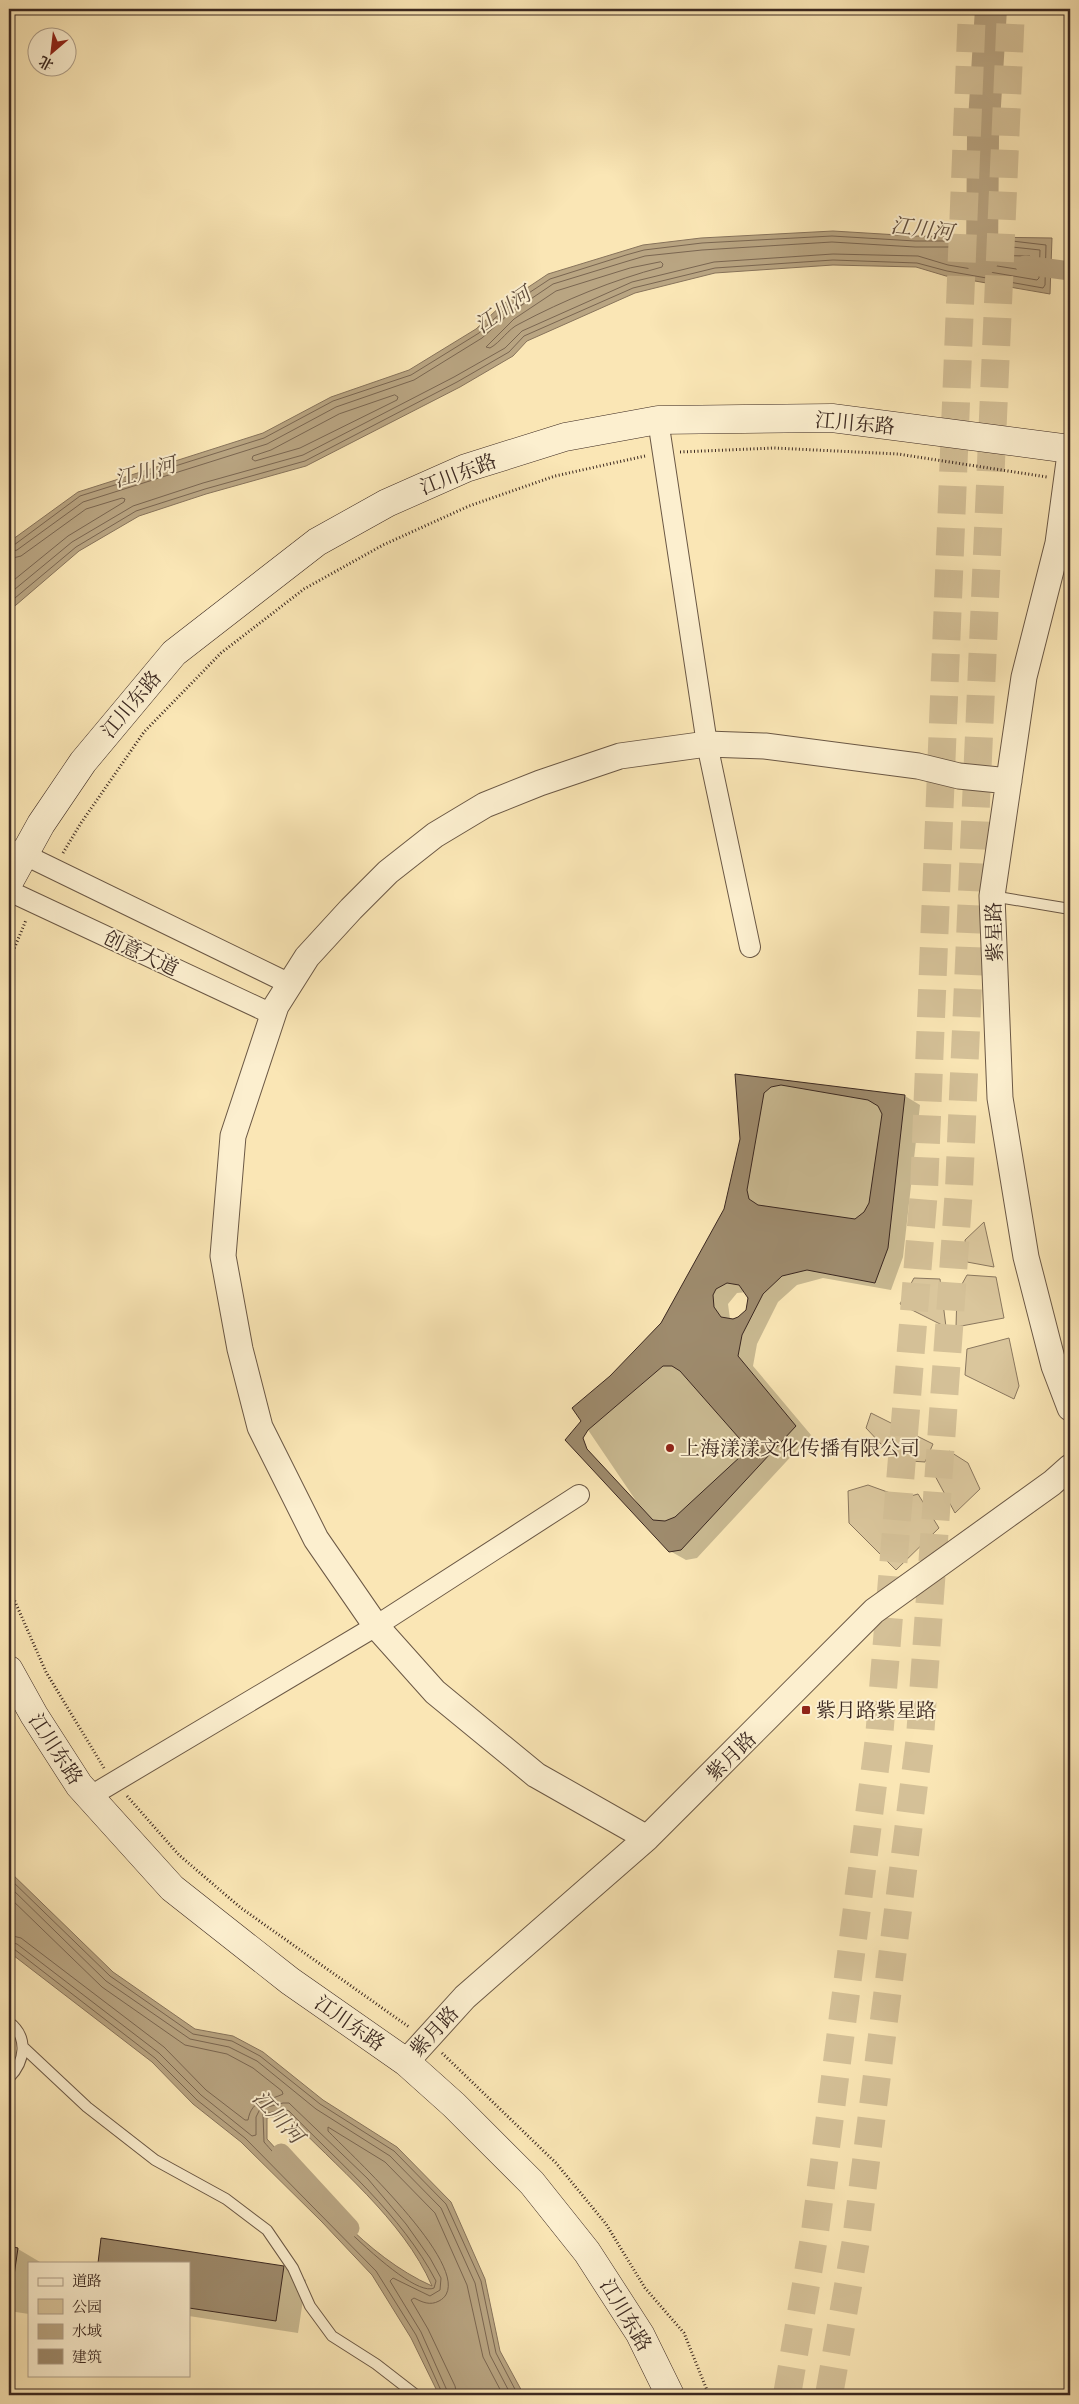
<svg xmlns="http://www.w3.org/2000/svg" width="1079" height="2404" font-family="Alegreya,'Noto Serif SC',serif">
<rect width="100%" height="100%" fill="#fae6b5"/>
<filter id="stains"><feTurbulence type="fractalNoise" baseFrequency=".004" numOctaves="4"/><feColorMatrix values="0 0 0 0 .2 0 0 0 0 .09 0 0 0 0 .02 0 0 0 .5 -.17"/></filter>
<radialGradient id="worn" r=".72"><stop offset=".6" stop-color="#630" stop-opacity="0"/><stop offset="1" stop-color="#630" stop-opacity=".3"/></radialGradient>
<!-- green -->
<path fill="#dac69c" stroke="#8a775e" d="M984,1222L994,1267L967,1262L965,1240Z
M967,1275L996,1277L1004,1318L956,1327L957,1293Z
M914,1278L940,1279L946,1327L900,1304Z
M1009,1338L1019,1386L1014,1399L965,1375L967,1349Z
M871,1413L933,1444L925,1462L896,1460L866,1428Z
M949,1451L968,1463L980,1489L955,1513L934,1474Z
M868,1485L904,1498L918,1494L939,1528L896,1570L849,1523L848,1491Z"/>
<!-- water -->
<path fill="#b9a582" stroke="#87735b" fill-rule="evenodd" d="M833,231L915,236L1052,238L1050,294L946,276L916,267L833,265L715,273L635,293L527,341L513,356L460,387L306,466L206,494L139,516L79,551L9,611V542L78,492L263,433L331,397L409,370L476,329L503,304L548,274L643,245L701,238Z
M9,1871L113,1972L195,2029L233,2036L263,2052L323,2100L397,2147L451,2202L485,2279L500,2351L524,2395H439L411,2338L372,2275L322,2222L241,2142L193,2104L152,2062L9,1952ZM286,2114C335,2166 403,2219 432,2286C365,2256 316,2192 267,2139V2118Z"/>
<!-- shadow -->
<path fill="#0003" fill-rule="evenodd" d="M736,1076L905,1096L920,1105L903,1257L891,1290L823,1278L797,1285L778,1302L757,1344L753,1366L811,1435L697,1558L686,1560L670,1551L582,1421L611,1377L662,1324L725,1210L741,1139ZM747,1292L748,1310L739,1318L730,1319L728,1304L737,1293Z
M102,2240L284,2267L306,2280L298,2333L189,2316V2263Z
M9,2247L18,2249L40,2262L29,2263V2314L9,2311Z"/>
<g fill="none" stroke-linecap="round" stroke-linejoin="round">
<!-- shore -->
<path stroke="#7a6651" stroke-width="1" d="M960,255L1030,256L1032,270L1029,271L959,260L957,257Z
M661,262L663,264L662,267C613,280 564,300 519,324C508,329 501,342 490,348L486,347L514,319L556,291L630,268Z
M395,395L398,397L397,400L300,448L255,461L252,459L253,456L271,450L339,414Z
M9,546L14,545L80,496L264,438L333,401L411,375L479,333L506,308L550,279L626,255L644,250L702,243L832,236L915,241H1012L1046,245L1045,285L1043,288L947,271L917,263L833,260L715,268L633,288L524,336L509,352L457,382L305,461L205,489L136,511L76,547L9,603
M9,552L17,550L83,502L267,444L336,407L414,380L482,338L510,313L553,284L628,261L645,256L702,250L832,242L915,247H1012L1040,250L1039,278L1037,280L948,265L918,256L833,254L714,262L632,282L522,331L505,348L454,377L303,455L203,483L133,506L72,542L9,594
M9,559L21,556L86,509L122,498L125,499L124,502L68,536L9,584
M9,1878L110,1976L193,2034L232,2041L260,2056L320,2104L394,2151L446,2204L481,2281L496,2353L518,2395
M9,1886L106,1981L190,2039L229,2047L257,2061L316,2109L390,2156L441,2208L475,2283L490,2355L511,2395
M9,1897L102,1987L185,2045L227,2054L253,2068L282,2091L283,2094C267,2102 252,2098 248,2120H245L206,2090L164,2047L21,1938L9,1935
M9,1942L17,1944L159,2053L201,2095L252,2136L256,2135V2117L260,2109L283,2103H289L368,2179L406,2224L430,2258L441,2278L440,2290L430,2296L393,2278L390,2281L421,2332L449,2395
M9,1949H14L155,2058L197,2100L245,2138L376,2271L416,2335L443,2395
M284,2109L289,2111C341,2165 401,2214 436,2281L434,2288C406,2301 285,2166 264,2142L263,2115Z
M457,2395L455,2386L428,2329L411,2300L414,2298C422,2302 430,2306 439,2301C485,2277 347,2151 328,2131V2127L385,2162L435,2213L467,2285L483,2357L503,2395"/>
<!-- canal -->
<path stroke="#b9a582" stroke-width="19" d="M1025,265L1070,271
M281,2153L350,2228"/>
<!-- river -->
<path stroke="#b9a582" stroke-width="32" d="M982,260L983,137L991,9"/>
</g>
<!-- building -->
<path fill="#9e8b6d" stroke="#3b2820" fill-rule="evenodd" d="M735,1074L905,1095L888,1248L875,1283L807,1270L782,1276L763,1294L742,1335L738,1356L796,1426L681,1550L669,1552L565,1440L581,1421L572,1408L610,1376L661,1323L724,1209L740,1139ZM727,1283L739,1285L748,1298L746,1310L738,1317L733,1319L721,1317L714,1307L713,1295L716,1289Z
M781,1085L868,1100L878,1106L882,1114L869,1203L864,1212L855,1219L758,1205L749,1199L747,1190L764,1093L771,1087Z
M663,1366H672L680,1371L739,1438L743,1448L741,1456L675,1517L665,1521L653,1520L587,1449L583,1438L588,1430Z
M101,2238L284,2266L276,2321L189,2308V2263H98Z
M9,2246L18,2248L10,2303L9,2302Z"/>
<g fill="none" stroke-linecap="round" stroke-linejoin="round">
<!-- trunk-tunnel -->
<path stroke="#d4c097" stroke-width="28" stroke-dasharray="28 14" stroke-linecap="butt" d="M787,2395L815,2232L879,1738L924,1190L972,9
M829,2395L856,2240L920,1737L959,1188L1011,9"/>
<!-- service casing -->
<g stroke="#6b5845" stroke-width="12">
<path id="service" d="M992,896L1070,909
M9,2022C29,2037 25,2062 9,2078
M23,2047L87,2107L155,2160L226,2199L267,2230L293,2268L310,2306L332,2336L376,2364L416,2395"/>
</g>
<!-- minor casing -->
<g stroke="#6b5845" stroke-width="22">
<path id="minor" d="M658,420L707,744L750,947
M9,849L23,854L290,984
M9,891L274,1015
M89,1797L376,1626L579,1495"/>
</g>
<!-- tertiary casing -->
<g stroke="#6b5845" stroke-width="27">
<path id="tertiary" d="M1070,454L1058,543L1024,677L992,896L1000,1098L1026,1257L1054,1366L1070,1408
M647,1838L536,1775L435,1692L376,1626L316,1539L260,1427L240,1349L223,1256L233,1136L276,1006L307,957L351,909L388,872L435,835L485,805L540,783L620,756L707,744L765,746L918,766L959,776L1009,781
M406,2062L465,1997L647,1838L874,1611L1052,1483L1070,1467"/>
</g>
<!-- secondary casing -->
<g stroke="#3b2820" stroke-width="29">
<path id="secondary" d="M9,882L41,824L83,762L174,653L317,542L387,503L466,468L565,437L658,420L832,418L1070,449
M9,1670L34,1715L79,1785L172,1888L290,1981L406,2062L454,2105L532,2183L587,2252L640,2334L670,2395"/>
</g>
<!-- path -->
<path stroke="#3b2820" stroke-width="3" stroke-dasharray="1 2.5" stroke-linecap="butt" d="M680,452L774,448L898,454L1047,477
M63,853L81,823L144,732L221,653L304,589L383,545L469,506L555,476L645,456
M9,961L26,920
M9,1588L46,1672L104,1768
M127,1796L179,1855L241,1908L409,2027
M442,2053L556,2163L606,2224L645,2288L684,2333L709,2395"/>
<!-- service -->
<use href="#service" stroke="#fcefcf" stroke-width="10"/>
<!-- minor -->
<use href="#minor" stroke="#fcefcf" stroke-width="20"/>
<!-- tertiary -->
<use href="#tertiary" stroke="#fcefcf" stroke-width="25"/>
<!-- secondary -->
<use href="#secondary" stroke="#fcefcf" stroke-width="28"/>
</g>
<!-- markers -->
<g fill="#8f2418" stroke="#fcefcf" stroke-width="2">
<circle cx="670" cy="1448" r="5"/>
<rect x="801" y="1705" width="10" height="10" rx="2.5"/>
</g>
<g text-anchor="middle" stroke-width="4" stroke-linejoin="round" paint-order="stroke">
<!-- street labels -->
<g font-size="20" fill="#3b2820" stroke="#fcefcf">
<text transform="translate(855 423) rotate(5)" y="7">江川东路</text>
<text transform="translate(458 474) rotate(-21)" y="7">江川东路</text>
<text transform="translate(131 704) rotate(-50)" y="7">江川东路</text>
<text transform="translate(994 932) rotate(-92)" y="7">紫星路</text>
<text transform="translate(141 953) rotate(25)" y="7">创意大道</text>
<text transform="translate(56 1749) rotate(57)" y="7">江川东路</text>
<text transform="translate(731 1756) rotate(-44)" y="7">紫月路</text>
<text transform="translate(350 2023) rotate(35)" y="7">江川东路</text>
<text transform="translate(434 2031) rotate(-47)" y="7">紫月路</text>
<text transform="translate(626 2315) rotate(59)" y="7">江川东路</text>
</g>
<!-- poi labels -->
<g font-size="20" fill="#3b2820" stroke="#fcefcf" text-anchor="start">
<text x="680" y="1455">上海漾漾文化传播有限公司</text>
<text x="816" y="1717">紫月路紫星路</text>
</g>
<!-- water labels -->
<g font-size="21" font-style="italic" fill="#614e3d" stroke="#fcefcf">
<text transform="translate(922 229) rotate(7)" y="7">江川河</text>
<text transform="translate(503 310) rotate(-35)" y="7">江川河</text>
<text transform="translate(145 472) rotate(-15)" y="7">江川河</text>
<text transform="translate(278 2117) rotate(47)" y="7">江川河</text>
</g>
</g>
<!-- margin -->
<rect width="1079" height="2404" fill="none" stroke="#fae6b5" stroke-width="30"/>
<rect x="10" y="10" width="1059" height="2384" fill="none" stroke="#3b2820" stroke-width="2.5"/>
<rect x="15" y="15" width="1049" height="2374" fill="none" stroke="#3b2820"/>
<!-- legend -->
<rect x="28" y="2262" width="162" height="115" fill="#fcefcf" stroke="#af9f89"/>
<rect x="38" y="2278" width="25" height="8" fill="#fcefcf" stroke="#af9f89"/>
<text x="72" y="2286" font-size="15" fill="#3b2820">道路</text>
<rect x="38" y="2299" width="25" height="15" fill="#dac69c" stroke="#af9f89"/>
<text x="72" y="2312" font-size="15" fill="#3b2820">公园</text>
<rect x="38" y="2324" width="25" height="15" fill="#b9a582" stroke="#af9f89"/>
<text x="72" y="2336" font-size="15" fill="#3b2820">水域</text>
<rect x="38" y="2349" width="25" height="15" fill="#9e8b6d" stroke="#af9f89"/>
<text x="72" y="2362" font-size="15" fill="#3b2820">建筑</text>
<!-- north arrow -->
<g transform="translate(52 52) rotate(208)"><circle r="24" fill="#fcefcf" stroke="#af9f89"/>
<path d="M0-4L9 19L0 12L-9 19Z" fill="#8f2418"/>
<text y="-8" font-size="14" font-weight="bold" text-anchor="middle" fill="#3b2820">北</text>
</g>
<rect width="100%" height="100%" filter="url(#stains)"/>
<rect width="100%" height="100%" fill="url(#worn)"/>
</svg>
